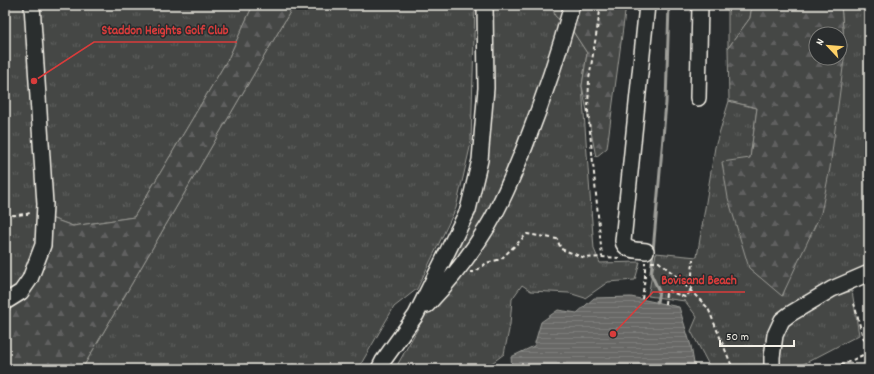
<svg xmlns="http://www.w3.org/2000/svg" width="874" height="374" font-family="Dekko,sans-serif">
<defs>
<pattern id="grass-tufts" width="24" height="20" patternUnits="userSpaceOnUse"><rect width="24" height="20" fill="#444645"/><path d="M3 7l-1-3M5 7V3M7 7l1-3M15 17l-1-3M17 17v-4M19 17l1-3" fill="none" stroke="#606160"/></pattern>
<pattern id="forest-firs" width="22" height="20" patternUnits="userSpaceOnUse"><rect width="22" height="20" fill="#444645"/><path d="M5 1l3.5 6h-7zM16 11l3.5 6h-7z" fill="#606160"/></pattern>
<pattern id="water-rules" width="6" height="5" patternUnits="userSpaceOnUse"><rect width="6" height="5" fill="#676866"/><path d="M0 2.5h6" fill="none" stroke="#7d7e7c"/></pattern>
</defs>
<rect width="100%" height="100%" fill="#2a2d2e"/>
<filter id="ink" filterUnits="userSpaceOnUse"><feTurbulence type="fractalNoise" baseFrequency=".025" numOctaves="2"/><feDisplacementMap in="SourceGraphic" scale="8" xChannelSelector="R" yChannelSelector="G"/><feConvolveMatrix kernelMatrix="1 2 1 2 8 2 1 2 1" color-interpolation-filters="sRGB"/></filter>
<g filter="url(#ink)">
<!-- grass -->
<path fill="url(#grass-tufts)" stroke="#9c9c96" d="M5,5H253L229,57L134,217L73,226L45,216L30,279L5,302Z
M294,5H475L471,143L456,208L417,289L394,307L358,369H82Z
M490,5H552L572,30L587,53L582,86L594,249L600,263L640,262L635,280L608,282L585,298L569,293L531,291L522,285L512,299L510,325L504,354L484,369H395L431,305L471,215Z
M728,5H752L750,18L728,48Z
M841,5H869V269L789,310L768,369H711L691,331L697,317L685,301L648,296L656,253L697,257L715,147L729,101L757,108L750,158L749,268L783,296L845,52Z
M852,291L859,335L794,369H778L780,337L792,321L835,296Z"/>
<!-- forest -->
<path fill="url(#forest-firs)" stroke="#9c9c96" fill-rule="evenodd" d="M253,5H294L82,369H5V302L21,292L45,216L73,226L134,217L229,57Z
M552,5H626L607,148L596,157L582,86L587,53L572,30L555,16Z
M752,5H841L845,52L830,168L821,213L782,296L749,268L728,198L722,162L750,158L757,108L729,101L728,48L750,18ZM816,34H840V58H816Z"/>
<!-- water -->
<path fill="url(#water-rules)" stroke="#9f9f9a" d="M631,297L679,307L691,346L695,369H512L511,357L534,346L541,322L558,310L577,313L594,298Z"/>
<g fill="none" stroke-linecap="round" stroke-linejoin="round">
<!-- stream -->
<path stroke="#9f9f9a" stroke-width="3" d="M657,302L659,291L651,274L666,103L669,5"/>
<!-- minor casing -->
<g stroke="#f4f1e8" stroke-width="18">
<path id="minor" d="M698,98L700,5
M646,251C638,250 624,251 623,241L647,5
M5,302L21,292L30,279L43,245L45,204L32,5
M427,305C450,281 471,254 488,226C503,201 514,173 525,146C543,100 559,53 572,5
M379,369L383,361L416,315L468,210L480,160L486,88L485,5
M772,369V357L775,335L782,320L790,314L832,289L869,273"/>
</g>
<!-- path -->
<path stroke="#f4f1e8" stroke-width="2" stroke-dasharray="4 3" stroke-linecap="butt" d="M601,5L589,79L588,111L602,257
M5,216L27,214L32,212
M651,262H659L676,276L708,308L733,369
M470,272H474L483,266L486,263L501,259L527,234L557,239L561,249L585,258L602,257L621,258
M642,299L645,277V262
M854,303L862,334L869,351
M665,304L666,293L668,291L685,297L691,291L693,259
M834,369L869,352"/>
<!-- minor -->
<use href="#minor" stroke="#2a2d2e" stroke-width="15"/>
</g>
</g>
<!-- callouts -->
<path fill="none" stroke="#d93c3b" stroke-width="1.5" d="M34 81L94 42H237M613 334L653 292H745"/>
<g fill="#d93c3b" stroke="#2a2d2e" stroke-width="1.5">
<circle cx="34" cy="81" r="4"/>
<circle cx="613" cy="334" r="4"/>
</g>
<g font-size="13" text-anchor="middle" font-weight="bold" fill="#d93c3b" stroke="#2a2d2e" stroke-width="3" stroke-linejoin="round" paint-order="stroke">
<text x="165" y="34">Staddon Heights Golf Club</text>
<text x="699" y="284">Bovisand Beach</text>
</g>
<!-- margin -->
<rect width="874" height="374" fill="none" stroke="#2a2d2e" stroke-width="20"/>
<rect x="10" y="10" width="854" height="354" fill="none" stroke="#f4f1e8" stroke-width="1.5" filter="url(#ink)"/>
<!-- north arrow -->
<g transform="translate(828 46) rotate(296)"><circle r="19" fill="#2a2d2e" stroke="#7b7b78"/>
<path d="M0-3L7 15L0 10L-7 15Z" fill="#ffd166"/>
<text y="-6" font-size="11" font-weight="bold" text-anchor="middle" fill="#f4f1e8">N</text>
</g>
<!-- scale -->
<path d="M720 340v6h74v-6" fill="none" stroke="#f4f1e8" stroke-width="2"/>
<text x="726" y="340" font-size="12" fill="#f4f1e8" stroke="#2a2d2e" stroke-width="3" paint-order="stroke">50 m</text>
</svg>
